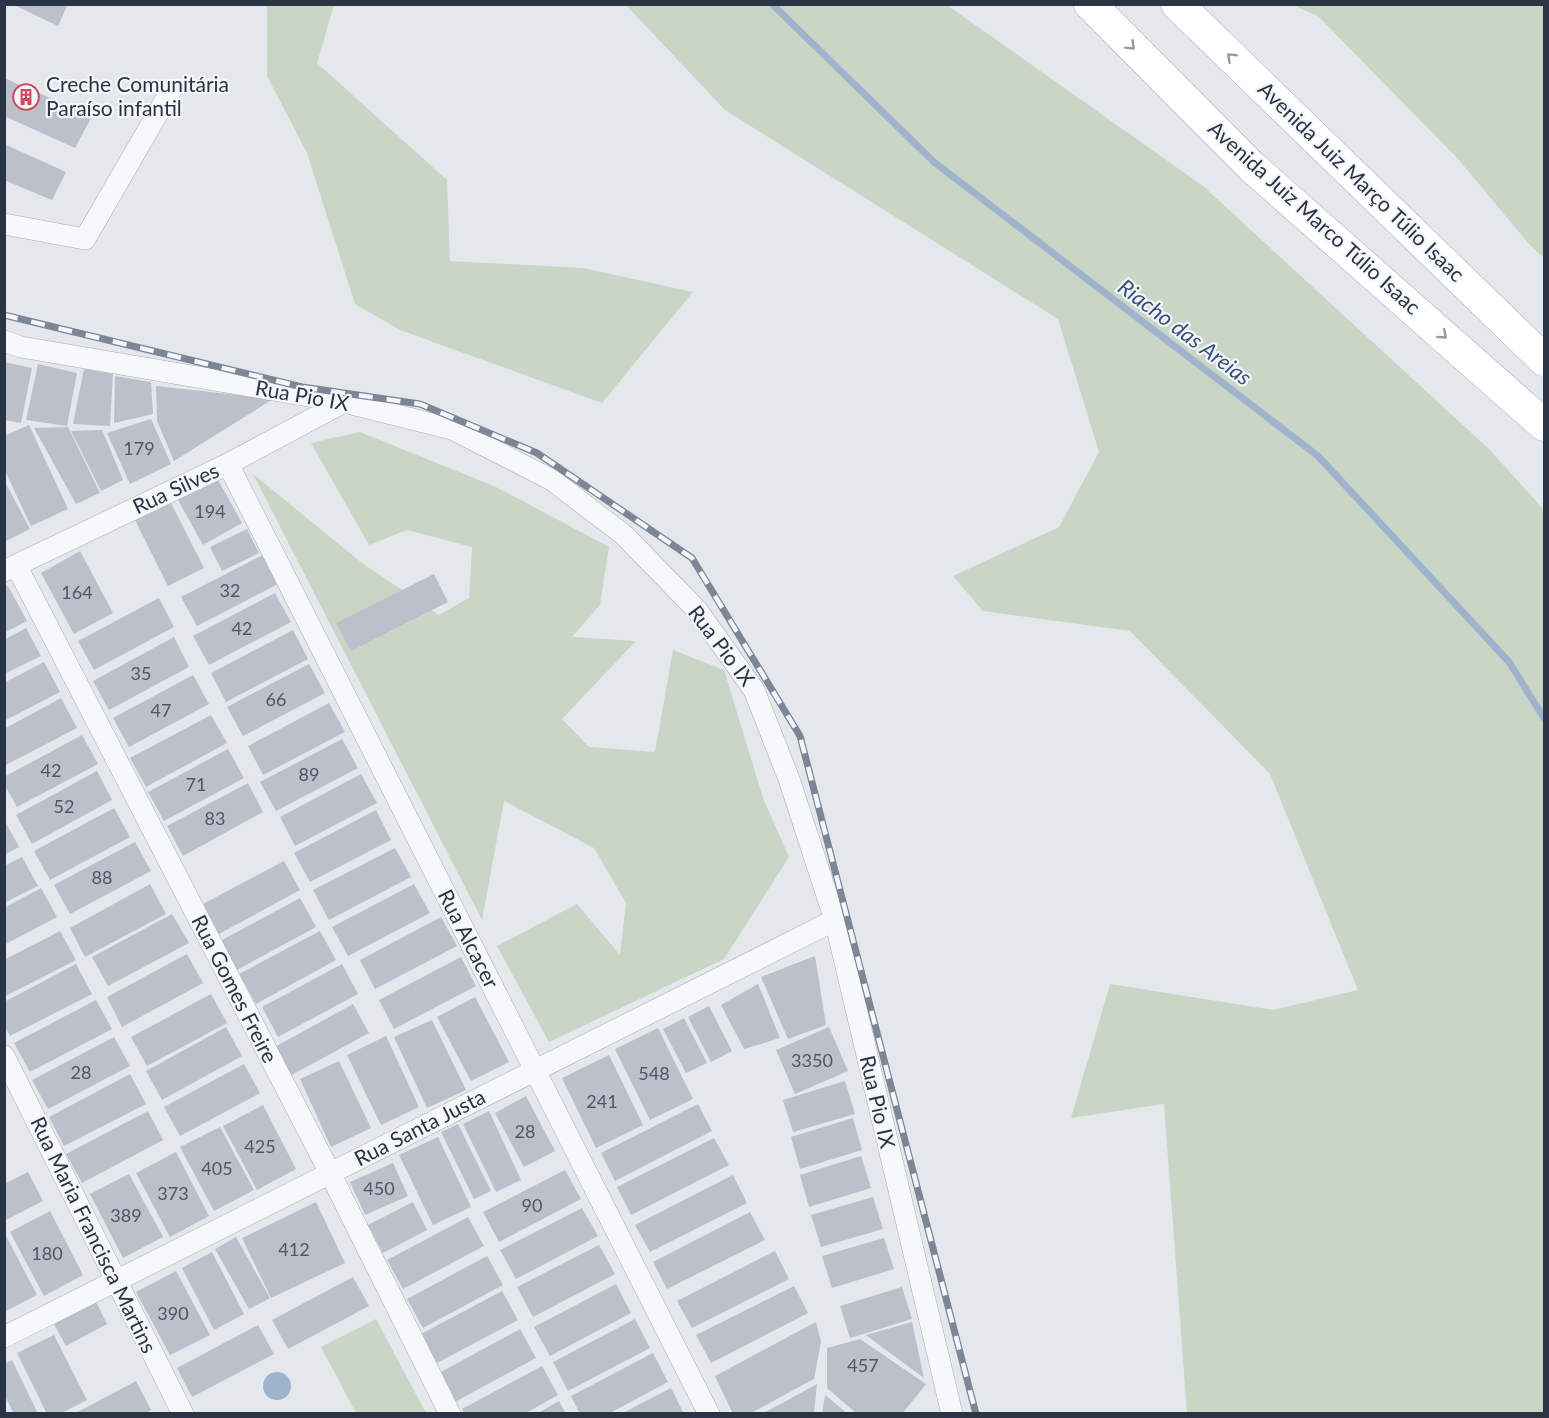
<svg xmlns="http://www.w3.org/2000/svg" width="1549" height="1418" font-family="Lato,sans-serif">
<rect width="100%" height="100%" fill="#e4e7ec"/>
<!-- green -->
<path fill="#c9d6c5" d="M267,5H334L317,63L447,180L450,261L583,268L693,292L602,403L400,330L355,304L307,153L267,76Z
M626,5H947L1203,186L1490,450L1544,510V1413H1187L1164,1104L1071,1118L1110,984L1273,1010L1358,990L1270,774L1130,631L983,611L953,576L1059,527L1099,452L1058,319L725,110Z
M1292,5H1544V258L1528,243L1458,159L1318,16Z
M360,432L496,487L609,547L600,605L572,637L636,641L562,719L589,747L655,752L673,650L724,670L763,798L789,857L724,959L549,1042L497,946L577,904L620,955L626,903L594,848L504,801L482,920L253,474L362,563L439,615L469,598L472,547L407,530L369,545L311,443Z
M376,1319L426,1413H356L321,1347Z"/>
<!-- water -->
<path fill="#9fb4cc" d="M263 1386a14 14 0 1 1 28 0a14 14 0 1 1-28 0Z"/>
<g fill="none" stroke-linecap="round" stroke-linejoin="round">
<!-- stream -->
<path stroke="#9fb4cc" stroke-width="7" d="M772,4L934,162L1318,456L1509,662L1544,718"/>
</g>
<!-- building -->
<path fill="#bbc0ca" d="M12,4H68L58,26Z
M4,78L92,116L75,148L4,116Z
M4,144L66,172L52,200L4,180Z
M4,362L32,368L21,423L4,420Z
M38,364L77,373L67,426L26,420Z
M84,369L113,374L110,426L73,424Z
M115,376L151,382L153,414L114,423Z
M156,386L273,399L174,461L157,421Z
M151,419L171,464L130,484L107,433Z
M29,425L68,509L31,526L4,469V436Z
M68,427L100,493L76,504L34,428Z
M102,430L123,480L101,491L71,431Z
M217,478L242,523L203,545L178,500Z
M4,480L30,529L4,542Z
M171,503L204,568L168,586L135,520Z
M247,529L259,553L222,571L210,547Z
M80,551L113,613L74,634L41,573Z
M263,555L278,584L197,626L181,597Z
M434,574L448,602L351,651L336,623Z
M8,586L27,621L4,633V587Z
M275,593L291,622L209,665L193,636Z
M159,598L174,627L94,670L78,641Z
M26,628L41,656L4,674V640Z
M293,630L308,659L226,702L211,673Z
M174,637L189,667L109,710L93,681Z
M44,662L60,692L4,721V683Z
M309,664L325,693L243,736L227,707Z
M193,675L209,704L129,747L113,718Z
M61,698L77,728L4,766V729Z
M329,703L345,732L263,775L248,746Z
M211,715L227,743L146,787L130,758Z
M82,735L98,764L17,807L4,784V777Z
M342,739L358,768L276,811L260,782Z
M228,749L244,778L164,821L148,792Z
M97,771L112,800L32,844L16,815Z
M361,774L377,803L295,846L280,817Z
M248,783L263,812L183,856L167,826Z
M114,808L130,837L50,880L34,851Z
M376,810L391,840L310,882L294,853Z
M4,819L19,847L4,855Z
M135,842L151,871L70,914L54,885Z
M395,848L411,877L329,920L313,890Z
M22,857L38,886L4,903V866Z
M284,861L300,890L219,934L203,904Z
M150,884L166,914L85,957L70,928Z
M414,884L430,913L348,956L332,927Z
M41,888L57,917L4,945V908Z
M300,898L316,927L235,971L220,941Z
M172,914L189,943L108,986L92,957Z
M441,917L457,946L375,989L360,960Z
M60,931L76,960L4,997V960Z
M320,931L336,960L256,1004L239,974Z
M187,954L203,983L122,1027L107,997Z
M815,956L826,1025L788,1039L761,977Z
M461,957L476,986L394,1029L379,1000Z
M76,964L92,994L10,1036L4,1025V1002Z
M342,964L358,994L278,1037L262,1007Z
M758,984L780,1038L744,1049L721,1005Z
M211,994L227,1023L147,1066L131,1037Z
M475,997L509,1062L471,1081L437,1017Z
M96,1000L112,1029L30,1072L14,1043Z
M353,1004L369,1033L288,1077L273,1048Z
M709,1006L732,1051L711,1062L688,1017Z
M684,1018L707,1063L686,1073L663,1029Z
M432,1020L466,1090L427,1108L394,1037Z
M226,1027L242,1056L162,1100L146,1071Z
M829,1027L848,1071L795,1094L776,1050Z
M658,1028L693,1099L650,1120L615,1049Z
M386,1036L419,1107L381,1125L347,1055Z
M114,1037L130,1066L48,1109L32,1080Z
M609,1055L643,1125L596,1148L562,1078Z
M339,1061L371,1128L331,1147L300,1079Z
M244,1064L260,1093L180,1136L164,1107Z
M130,1074L146,1104L64,1146L49,1117Z
M845,1081L855,1114L793,1132L783,1100Z
M526,1096L555,1151L524,1167L495,1113Z
M698,1104L712,1131L615,1181L601,1153Z
M263,1105L296,1169L257,1190L223,1126Z
M148,1111L163,1140L82,1183L66,1154Z
M489,1111L521,1180L496,1192L463,1124Z
M853,1118L862,1150L800,1169L791,1137Z
M458,1124L491,1191L474,1199L441,1132Z
M220,1127L254,1190L214,1211L180,1147Z
M438,1137L471,1207L433,1225L399,1155Z
M714,1138L729,1165L631,1215L617,1187Z
M176,1152L209,1216L170,1237L136,1173Z
M861,1156L871,1188L809,1207L800,1175Z
M393,1163L408,1196L365,1215L350,1182Z
M565,1170L581,1199L499,1242L483,1212Z
M28,1172L43,1201L4,1221V1184Z
M129,1174L163,1237L123,1258L90,1194Z
M733,1175L747,1203L650,1252L635,1225Z
M873,1197L883,1229L821,1247L811,1215Z
M316,1202L345,1263L271,1298L242,1238Z
M413,1202L427,1230L383,1253L368,1225Z
M582,1208L598,1236L516,1279L500,1250Z
M50,1211L83,1275L44,1296L10,1232Z
M750,1212L765,1240L667,1289L653,1262Z
M468,1217L484,1246L403,1289L387,1260Z
M4,1232L37,1295L4,1312Z
M236,1237L270,1298L249,1309L215,1249Z
M884,1238L894,1269L832,1288L822,1256Z
M599,1245L615,1274L533,1317L517,1287Z
M775,1251L789,1279L692,1328L677,1301Z
M212,1252L244,1314L214,1330L182,1268Z
M487,1256L503,1285L423,1328L407,1299Z
M176,1271L210,1335L170,1355L136,1292Z
M353,1277L369,1306L288,1349L272,1320Z
M616,1284L631,1313L550,1356L534,1327Z
M794,1286L808,1313L711,1363L696,1335Z
M902,1287L912,1319L850,1338L840,1306Z
M502,1291L518,1320L437,1363L421,1334Z
M96,1302L107,1324L66,1346L54,1324Z
M635,1319L650,1348L568,1391L553,1362Z
M816,1322L821,1342L814,1379L749,1414H733L715,1376Z
M912,1322L924,1378L866,1335Z
M258,1325L274,1354L192,1397L177,1368Z
M520,1329L536,1358L455,1402L439,1373Z
M54,1335L87,1400L60,1414H47L17,1353Z
M860,1339L926,1384L902,1414H857L827,1388V1348Z
M653,1353L668,1382L608,1414H580L571,1396Z
M12,1360L38,1414H14L4,1394V1364Z
M542,1366L558,1395L524,1414H464L462,1409Z
M136,1381L151,1410L145,1414H74Z
M817,1384L814,1414H762Z
M671,1388L684,1414H621Z
M825,1395L848,1414H822Z
M559,1401L566,1414H536Z"/>
<g fill="none" stroke-linecap="round" stroke-linejoin="round">
<!-- minor casing -->
<g stroke="#a9aeb7" stroke-width="22">
<path id="minor" d="M4,224L85,239L170,92
M4,341L21,347L344,402L452,429L552,480L624,535L697,610L754,690L789,779L835,920L952,1414
M228,464L709,1414
M16,565L330,1173L450,1414
M4,571L228,464L344,402
M4,1056L183,1414
M4,1337L835,920"/>
</g>
<!-- primary casing -->
<g stroke="#a3abb8" stroke-width="33">
<path id="primary" d="M1090,4L1252,167L1544,425
M1177,4L1544,360"/>
</g>
<!-- minor -->
<use href="#minor" stroke="#f7f8fa" stroke-width="21"/>
<!-- primary -->
<use href="#primary" stroke="#fff" stroke-width="32"/>
<!-- rail casing -->
<g stroke="#7d8696" stroke-width="7">
<path id="rail" d="M4,315L302,387L420,404L537,453L692,558L800,736L976,1414"/>
</g>
<!-- rail -->
<use href="#rail" stroke="#f4f6f9" stroke-width="4.5" stroke-dasharray="14" stroke-linecap="butt"/>
</g>
<!-- one-way arrows -->
<defs><path id="oneway-chevron" d="M-2-3.5L2.5 0L-2 3.5" fill="none" stroke-width="1.6" stroke-linecap="round" stroke-linejoin="round" transform="scale(1.5)"/></defs>
<g stroke="#959aa2">
<use href="#oneway-chevron" transform="translate(1131 46) rotate(45)"/>
<use href="#oneway-chevron" transform="translate(1231 57) rotate(-136)"/>
<use href="#oneway-chevron" transform="translate(1443 335) rotate(41)"/>
</g>
<!-- icons -->
<defs>
<g id="building-ring" transform="scale(1.35)"><circle r="9.5" fill="#f4f6f9" stroke="#d1495b" stroke-width="1.5"/><path d="M-4-6H4V6H1V3H-1V6H-4ZM-2.5-4.3h1.7v1.8h-1.7ZM.8-4.3h1.7v1.8H.8ZM-2.5-1h1.7V.8h-1.7ZM.8-1h1.7V.8H.8Z" fill="#d1495b"/></g>
</defs>
<g fill-rule="evenodd">
<use href="#building-ring" x="26" y="97"/>
</g>
<g text-anchor="middle" stroke-width="4.5" stroke-linejoin="round" paint-order="stroke">
<!-- number labels -->
<g font-size="18" fill="#4f5766">
<text x="139" y="455">179</text>
<text x="210" y="518">194</text>
<text x="230" y="597">32</text>
<text x="77" y="599">164</text>
<text x="242" y="635">42</text>
<text x="141" y="680">35</text>
<text x="276" y="706">66</text>
<text x="161" y="717">47</text>
<text x="51" y="777">42</text>
<text x="309" y="781">89</text>
<text x="196" y="791">71</text>
<text x="64" y="813">52</text>
<text x="215" y="825">83</text>
<text x="102" y="884">88</text>
<text x="812" y="1067">3350</text>
<text x="81" y="1079">28</text>
<text x="654" y="1080">548</text>
<text x="602" y="1108">241</text>
<text x="525" y="1138">28</text>
<text x="260" y="1153">425</text>
<text x="217" y="1175">405</text>
<text x="379" y="1195">450</text>
<text x="173" y="1200">373</text>
<text x="532" y="1212">90</text>
<text x="126" y="1222">389</text>
<text x="294" y="1256">412</text>
<text x="47" y="1260">180</text>
<text x="173" y="1320">390</text>
<text x="863" y="1372">457</text>
</g>
<!-- poi labels -->
<g font-size="21" fill="#2b3445" stroke="#f4f6f9" text-anchor="start">
<text x="46" y="92">Creche Comunitária<tspan x="46" dy="24">Paraíso infantil</tspan></text>
</g>
<!-- street labels -->
<g font-size="21" fill="#2b3445" stroke="#f4f6f9">
<text transform="translate(1361 182) rotate(44)" y="7">Avenida Juiz Março Túlio Isaac</text>
<text transform="translate(1314 218) rotate(42)" y="7">Avenida Juiz Marco Túlio Isaac</text>
<text transform="translate(302 396) rotate(10)" y="7">Rua Pio IX</text>
<text transform="translate(176 489) rotate(-25)" y="7">Rua Silves</text>
<text transform="translate(721 646) rotate(53)" y="7">Rua Pio IX</text>
<text transform="translate(468 939) rotate(63)" y="7">Rua Alcacer</text>
<text transform="translate(234 989) rotate(63)" y="7">Rua Gomes Freire</text>
<text transform="translate(877 1102) rotate(77)" y="7">Rua Pio IX</text>
<text transform="translate(420 1128) rotate(-27)" y="7">Rua Santa Justa</text>
<text transform="translate(93 1235) rotate(64)" y="7">Rua Maria Francisca Martins</text>
</g>
<!-- water labels -->
<g font-size="22" font-style="italic" fill="#34527a" stroke="#f4f6f9">
<text transform="translate(1185 332) rotate(37)" y="8">Riacho das Areias</text>
</g>
</g>
<!-- border -->
<rect width="1549" height="1418" fill="none" stroke="#2b3445" stroke-width="12"/>
</svg>
